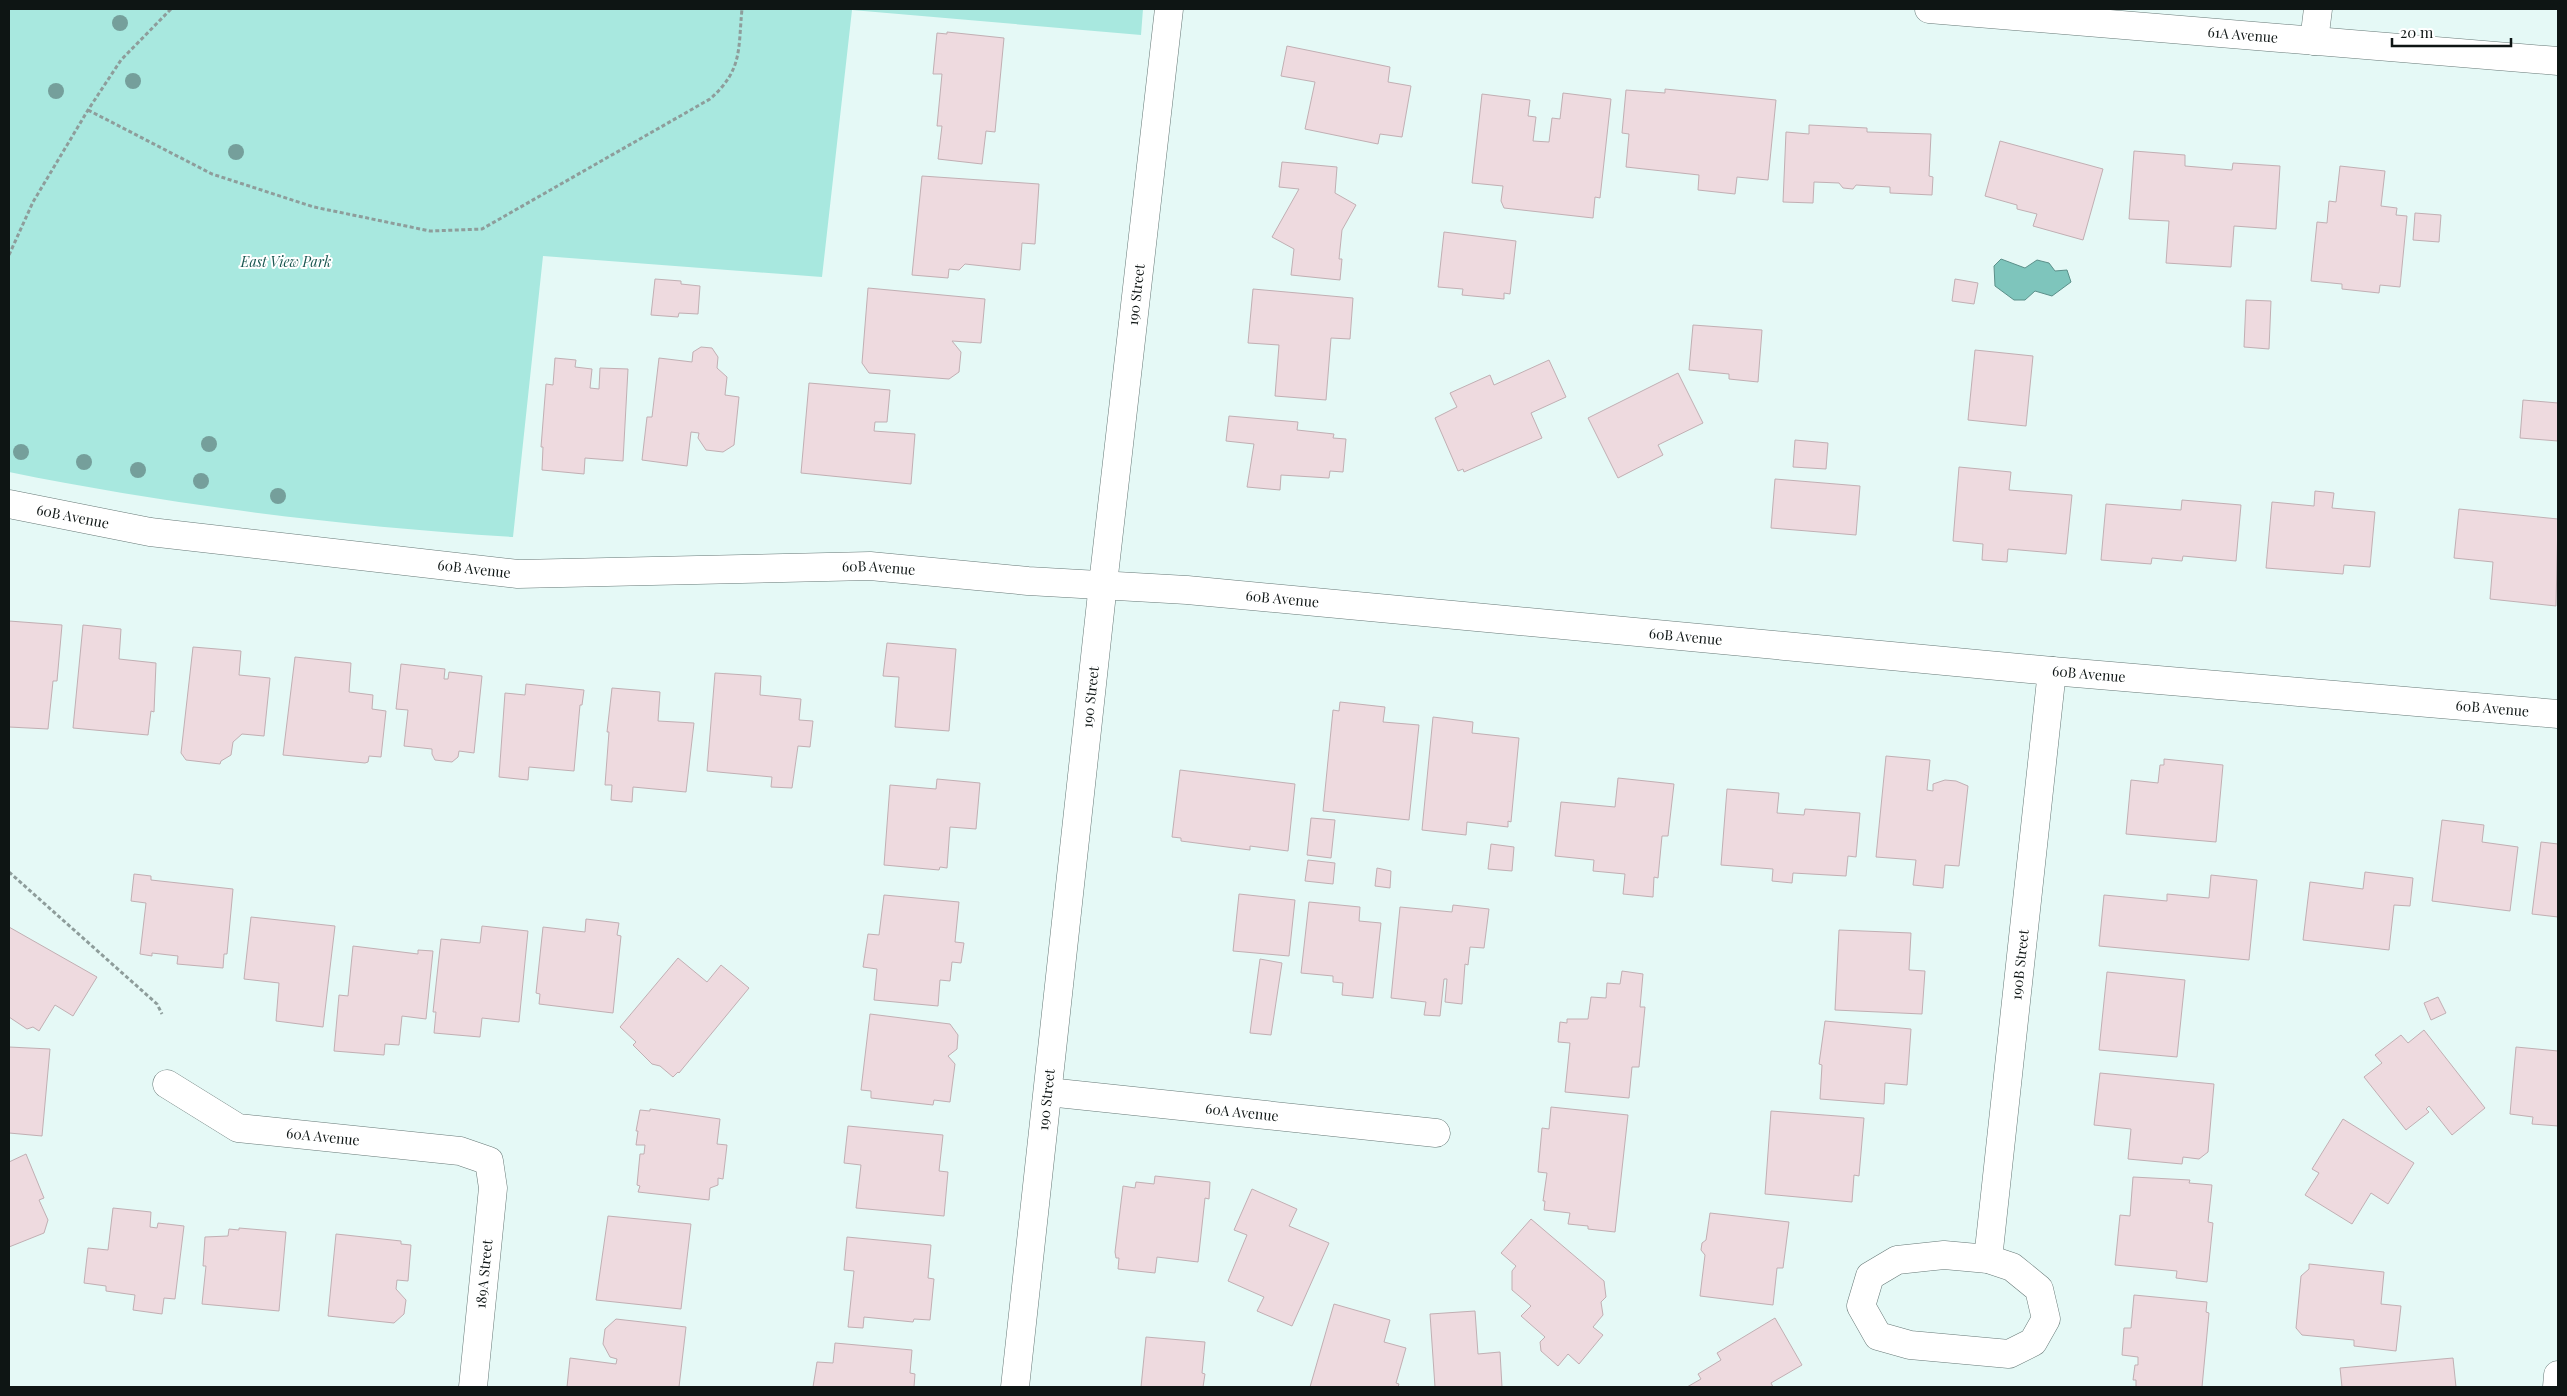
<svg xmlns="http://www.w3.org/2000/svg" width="2567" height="1396" font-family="'Playfair Display',serif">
<rect width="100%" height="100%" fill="#e5f9f6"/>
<!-- green -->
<path fill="#a8e8df" d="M9,9H1143L1141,35L852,10L822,277L543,256L513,537C343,526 176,506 9,472Z"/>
<!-- water -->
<path fill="#7ec5bc" stroke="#5c908a" d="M2001,259L2025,268L2037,260L2049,263L2055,271L2067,270L2071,282L2052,296L2035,291L2025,300H2014L1995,286L1994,266Z"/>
<!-- building -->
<path fill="#eedadf" stroke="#c1afb3" d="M947,32L1004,38L995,132L986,131L982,164L938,159L942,126H937L942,74H933L937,33L947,34Z
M1287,46L1390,67L1388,82L1411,86L1402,137L1380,134L1378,144L1305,129L1315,82L1281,76Z
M1665,89L1776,100L1768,180L1737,177L1735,194L1698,190L1699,175L1626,167L1629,134L1622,133L1626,90L1665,93Z
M1563,93L1611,99L1600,198L1595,197L1593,218L1504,208L1501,201L1503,186L1472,183L1482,94L1530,100L1528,116L1536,117L1533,141L1549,142L1552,118L1560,119Z
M1809,125L1867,128V132L1931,134L1929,176L1933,177L1932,195L1890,193V187L1856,185L1853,189L1843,188L1839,183L1814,182L1813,203L1783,202L1786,132L1809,134Z
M2000,141L2103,169L2083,240L2033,226L2037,214L2017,209V205L1985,196Z
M2134,151L2185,155V166L2232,170L2233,163L2280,166L2276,229L2234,226L2231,267L2166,263L2169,221L2129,219Z
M1282,162L1337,167L1335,193L1356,205L1342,230L1339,259H1342L1340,280L1291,275L1294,249L1272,237L1299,189L1279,187Z
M2340,166L2385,171L2381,206L2397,208L2396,215L2407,216L2400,287L2380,285L2379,293L2342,289V284L2311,281L2317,222L2327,223L2329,201L2336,202Z
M922,176L1039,184L1035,244L1022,243L1020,270L965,264L959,270L949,269L948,278L912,275Z
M2415,213L2441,215L2439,242L2413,240Z
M1444,232L1516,241L1510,294L1504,293V299L1462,295L1463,289L1438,287Z
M655,279L681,281V284L700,286L698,314L679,313L678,317L651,315Z
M1955,279L1978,283L1974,304L1952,301Z
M868,288L985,299L981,343L952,341L961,352L959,372L949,379L869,373L862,363Z
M1253,289L1353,298L1350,339L1331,338L1326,400L1275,396L1279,345L1248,343Z
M2246,300L2271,301L2269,349L2244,347Z
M1693,325L1762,330L1758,382L1729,379V374L1689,370Z
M701,347L712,348L718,357L717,368L727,377L725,395L739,397L734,445L723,452L706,450L698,438L699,433L691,432L687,466L642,460L647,417H652L659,358L692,362L693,352Z
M1975,350L2033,356L2026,426L1968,420Z
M555,358L576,360L575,367L592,369L590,388L599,389L600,368L628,369L623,461L585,458L584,474L542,470L543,447H541L546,384L553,385Z
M1549,360L1566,397L1531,413L1542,438L1464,472L1463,469L1458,471L1435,418L1457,407L1450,393L1490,375L1494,385Z
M1678,373L1703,423L1658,445L1663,455L1618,478L1588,418Z
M809,383L890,390L887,422H875L874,431L915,434L911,484L801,473Z
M2523,400L2558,403V441L2520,438Z
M1229,416L1298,422L1297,430L1334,434L1333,438L1346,439L1343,472L1330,471L1329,478L1281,475L1280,490L1247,487L1254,444L1226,441Z
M1795,440L1828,443L1826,469L1793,467Z
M1959,467L2011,472L2009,490L2072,495L2066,554L2008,549L2007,562L1982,560L1983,544L1953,541Z
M1775,479L1860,486L1856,535L1771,528Z
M2315,491L2334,493L2332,508L2375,512L2370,567L2344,565L2343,574L2266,568L2272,502L2314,506Z
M2182,500L2241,505L2236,561L2183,556L2182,561L2152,558L2151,564L2101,560L2106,504L2181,510Z
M2459,509L2558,519L2556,606L2490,599L2493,562L2454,558Z
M9,621L62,625L57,681H53L48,729L9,727Z
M83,625L121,629L119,659L156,663L154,712L151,711L148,735L73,728Z
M887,643L956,649L949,731L895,727L899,677L883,676Z
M193,647L241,651L239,675L270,678L264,736L242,734L233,742L231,755L221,761L220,764L186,760L181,753Z
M295,657L351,663L349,692L373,695L372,709L386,711L381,757L369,756L368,762L365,763L283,755Z
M401,664L445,669L444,679H448L449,672L482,676L474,753L459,751L458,757L452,762L435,760L432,754V749L404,746L408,710L396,709Z
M715,673L761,676L760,695L801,699L799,720L813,721L810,747L798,746L792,788L771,787L772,777L707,771Z
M526,684L584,690L582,705H580L574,771L529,767L528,780L499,777L505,693L525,695Z
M612,688L660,692L658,721L694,723L686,792L633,787L632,802L611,800L612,785H605L609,732H607Z
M1340,702L1385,707L1383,722L1419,725L1409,820L1323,811L1333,710L1339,711Z
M1433,717L1473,722L1472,733L1519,738L1511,822L1508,821V827L1467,822L1466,835L1422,830Z
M1886,756L1930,760L1927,790L1933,791V784L1945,780L1956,781L1968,786L1959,866L1945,865L1943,888L1913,885L1916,860L1876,857Z
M2164,759L2223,765L2216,842L2126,834L2131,780L2158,783L2160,765H2164Z
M1180,770L1295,784L1288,851L1250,846V850L1181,841V838L1172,837Z
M1618,778L1674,784L1668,836H1662L1658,878L1654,877L1653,897L1623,894L1625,874L1593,871L1594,860L1555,856L1561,802L1615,807Z
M937,779L980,783L976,829L950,827L947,868L940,867L939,870L884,865L890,785L936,789Z
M1727,789L1779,793L1777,813L1804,815L1805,809L1860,813L1856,857L1848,856L1846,876L1793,873L1792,883L1772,881L1773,869L1721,865Z
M1311,818L1335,820L1331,858L1307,855Z
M2442,820L2484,825L2482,842L2518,847L2510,911L2432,901Z
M2541,842L2558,844V917L2532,914Z
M1491,844L1514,847L1512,871L1488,869Z
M1308,860L1335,863L1333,884L1305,881Z
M1377,868L1391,871L1390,888L1375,886Z
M2365,872L2413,878L2410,906L2394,905L2389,950L2303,940L2310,882L2363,889Z
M134,874L151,876V880L233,889L227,954H224L223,968L177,964L178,956L152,953V956L140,954L146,903L131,901Z
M2211,875L2257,880L2249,960L2099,946L2104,895L2167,901V894L2209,898Z
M1239,894L1295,900L1289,956L1233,951Z
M884,895L959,902L955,942L964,943L961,963L952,962L950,981L940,980L938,1006L874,1000L877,969L863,967L868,934L879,935Z
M1309,902L1360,907L1359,921L1381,923L1373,998L1342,995L1343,983L1333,982V976L1301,973Z
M1453,905L1489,909L1484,948L1470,947L1468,965L1465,964L1462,1004L1445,1002L1447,979H1444L1440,1016L1424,1015L1426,1002L1391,998L1400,907L1452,912Z
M251,917L335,926L323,1027L276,1021L279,983L244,979Z
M586,919L619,923L617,935L621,936L613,1013L539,1004L540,994L536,993L543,927L585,932Z
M482,926L528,931L519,1022L482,1018L480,1037L434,1033L436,1012H433L441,939L480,943Z
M9,927L97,977L73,1016L55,1005L39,1031L33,1027L27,1029L9,1017Z
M1839,930L1911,933L1909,970L1925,971L1922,1014L1835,1010Z
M353,946L418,954V950L433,951L426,1019L402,1016L399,1045L385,1044L384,1055L334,1051L339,995L348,996Z
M678,958L707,982L721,965L749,988L679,1073L678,1072L673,1077L660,1066L652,1064L633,1045L636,1042L620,1027Z
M1260,959L1282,963L1271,1035L1250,1033Z
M1622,971L1643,974L1640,1007H1645L1639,1067H1632L1629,1098L1565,1092L1570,1043L1558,1042L1560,1022L1567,1023V1019H1588L1591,997L1606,998L1607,983L1620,984Z
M2107,972L2185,980L2177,1057L2099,1050Z
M2438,997L2446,1013L2431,1020L2424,1003Z
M870,1014L950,1024L958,1035L957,1049L948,1056L955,1064L950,1102L934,1100L933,1105L871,1098V1091L861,1090Z
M1825,1021L1911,1029L1907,1085L1885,1083L1884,1104L1820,1099L1822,1065L1819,1064Z
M2424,1030L2485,1108L2452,1135L2429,1106L2426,1109L2429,1112L2406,1130L2364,1077L2382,1063L2375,1055L2401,1035L2408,1043Z
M9,1047L50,1049L42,1136L9,1133Z
M2516,1047L2558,1051V1126L2532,1124L2533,1117L2510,1114Z
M2100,1073L2214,1084L2208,1152L2199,1159L2183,1157L2182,1164L2128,1159L2131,1129L2094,1125Z
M1551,1107L1628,1115L1615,1232L1588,1229V1226L1568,1224L1570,1213L1544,1210L1545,1201H1543L1547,1173L1538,1172L1542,1128L1549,1129Z
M650,1109L720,1119L717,1144L727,1145L723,1179L718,1178V1185L710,1188L709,1200L638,1192L640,1186L637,1185L640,1154H644L645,1145H636L638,1131H636L640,1110L650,1111Z
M1771,1111L1864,1118L1859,1176L1854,1175L1852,1202L1765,1194Z
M2343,1119L2414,1163L2388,1204L2371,1193L2352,1224L2305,1195L2319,1173L2312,1169Z
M848,1126L943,1135L939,1171L948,1172L944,1216L856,1208L861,1165L844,1163Z
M26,1154L44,1198L39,1200L48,1220L44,1233L9,1247V1162Z
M1155,1176L1210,1182L1209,1199L1205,1198L1198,1262L1157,1257L1155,1273L1118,1269L1119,1258H1116L1115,1252L1123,1186L1135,1188L1136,1182L1154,1184Z
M2133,1177L2190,1180L2189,1183L2212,1185L2208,1222L2213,1223L2207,1282L2176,1278L2177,1271L2115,1265L2120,1215L2130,1216Z
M1252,1189L1297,1209L1289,1226L1329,1243L1292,1326L1257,1311L1264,1297L1228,1281L1247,1235L1234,1230Z
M113,1208L151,1212L150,1227L157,1228L158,1223L184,1226L175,1299L164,1298L162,1314L133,1310L135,1295L106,1291V1286L84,1283L88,1248L108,1250Z
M1710,1213L1789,1222L1783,1268H1777L1773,1305L1700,1296L1705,1255L1701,1250L1702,1243L1706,1240Z
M608,1216L691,1224L681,1309L596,1300Z
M1531,1219L1604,1281L1606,1297L1601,1302L1603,1315L1593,1327L1603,1335L1579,1364L1568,1354L1558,1366L1541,1351L1540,1342L1545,1337L1521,1316L1531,1306L1512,1290V1271L1516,1266L1501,1253Z
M239,1228L286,1232L279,1311L202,1304L206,1266H203L205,1237L228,1236L229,1229L239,1230Z
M336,1234L401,1241V1244L411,1245L408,1281L397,1280L396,1289L406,1300L404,1314L394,1323L328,1316Z
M847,1237L931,1245L928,1278L934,1279L930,1320L914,1319L913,1322L864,1317L863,1328L848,1327L854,1271L844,1270Z
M2309,1264L2384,1272L2381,1304L2401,1306L2396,1351L2354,1346V1340L2302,1335L2296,1328L2301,1276L2309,1269Z
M2134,1295L2207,1302L2206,1312L2209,1313L2202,1387H2136V1380H2133L2135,1365H2138V1357L2122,1355L2124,1328H2131Z
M1334,1304L1390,1320L1384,1342L1406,1348L1396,1383L1399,1384L1398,1387H1310Z
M1475,1311L1478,1354L1500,1352L1502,1387H1435L1430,1314Z
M1775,1318L1802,1365L1771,1383L1773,1387H1687L1701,1379L1698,1374L1721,1360L1717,1353Z
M616,1319L686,1327L679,1387H567L570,1358L616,1364L617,1359L610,1357L603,1344L605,1329Z
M1146,1337L1205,1342L1202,1373L1205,1374L1203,1387H1141Z
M835,1343L912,1350L910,1373L915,1374L914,1387H813L817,1362L833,1363Z
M2453,1358L2456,1387H2342L2340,1368Z"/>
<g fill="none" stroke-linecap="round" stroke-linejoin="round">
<!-- minor casing -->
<g stroke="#677977" stroke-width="29">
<g id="minor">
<path id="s1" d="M1929,9L2558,61"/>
<path d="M2314,41L2318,9"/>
<path id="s2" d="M9,504L150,532L518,574L870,566L1028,581L1187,590L2052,671L2558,714"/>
<path id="s3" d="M167,1084L238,1128L460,1151L489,1161L493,1188L473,1387"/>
<path id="s4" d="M1048,1092L1436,1133"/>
<path d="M1944,1255L1988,1259L2012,1267L2039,1289L2046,1319L2033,1342L2009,1354L1910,1345L1878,1336L1861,1306L1870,1276L1897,1260Z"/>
<path id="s5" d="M1988,1259L2052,671"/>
<path id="s6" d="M1015,1387L1103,584L1169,9"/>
<path d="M2557,1387L2558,1375"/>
</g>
</g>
<!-- path -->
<path stroke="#8e9d9b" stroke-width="3" stroke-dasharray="4 2.5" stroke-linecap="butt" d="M88,110L212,174L314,207L430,231L482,229L710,99C743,70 738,49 742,9
M9,255L33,202L88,110L121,60L171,9
M9,872L157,1004L162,1014"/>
<!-- minor -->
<use href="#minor" stroke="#fff" stroke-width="28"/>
</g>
<!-- trees -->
<g fill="#759f9b">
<circle cx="120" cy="23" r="8"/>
<circle cx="133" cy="81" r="8"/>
<circle cx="56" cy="91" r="8"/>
<circle cx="236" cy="152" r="8"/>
<circle cx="209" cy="444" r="8"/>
<circle cx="21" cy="452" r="8"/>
<circle cx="84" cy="462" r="8"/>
<circle cx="138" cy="470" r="8"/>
<circle cx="201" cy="481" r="8"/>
<circle cx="278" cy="496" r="8"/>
</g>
<g text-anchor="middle" stroke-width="4" stroke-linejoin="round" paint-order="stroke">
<!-- street labels -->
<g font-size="14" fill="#0e1514" stroke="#fff">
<text dy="5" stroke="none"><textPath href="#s1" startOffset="315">61A Avenue</textPath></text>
<text dy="5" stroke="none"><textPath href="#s6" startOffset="1099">190 Street</textPath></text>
<text dy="5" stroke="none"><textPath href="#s2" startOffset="65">60B Avenue</textPath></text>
<text dy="5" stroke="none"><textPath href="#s2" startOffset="470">60B Avenue</textPath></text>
<text dy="5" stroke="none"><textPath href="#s2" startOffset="875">60B Avenue</textPath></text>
<text dy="5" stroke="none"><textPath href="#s2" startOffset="1280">60B Avenue</textPath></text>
<text dy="5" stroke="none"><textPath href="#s2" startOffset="1685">60B Avenue</textPath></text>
<text dy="5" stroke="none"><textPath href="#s2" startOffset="2090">60B Avenue</textPath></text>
<text dy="5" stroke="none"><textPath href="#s6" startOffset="694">190 Street</textPath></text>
<text dy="5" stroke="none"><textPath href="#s2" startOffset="2495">60B Avenue</textPath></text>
<text dy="5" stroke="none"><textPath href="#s5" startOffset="296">190B Street</textPath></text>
<text dy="5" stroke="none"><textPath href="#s6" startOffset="289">190 Street</textPath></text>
<text dy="5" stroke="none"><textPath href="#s4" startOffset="195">60A Avenue</textPath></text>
<text dy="5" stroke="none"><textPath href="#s3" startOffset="169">60A Avenue</textPath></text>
<text transform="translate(484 1274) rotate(-84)" y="5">189A Street</text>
</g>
<!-- park labels -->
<g font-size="14" font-style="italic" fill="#1a5650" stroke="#fff">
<text x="286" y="267">East View Park</text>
</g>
</g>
<!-- border -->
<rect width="2567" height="1396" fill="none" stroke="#0e1514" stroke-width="20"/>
<!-- scale -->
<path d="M2392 38v8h119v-8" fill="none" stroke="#0e1514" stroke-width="2.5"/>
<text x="2400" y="38" font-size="15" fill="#0e1514" stroke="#ffffff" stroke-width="4" paint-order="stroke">20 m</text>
</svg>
